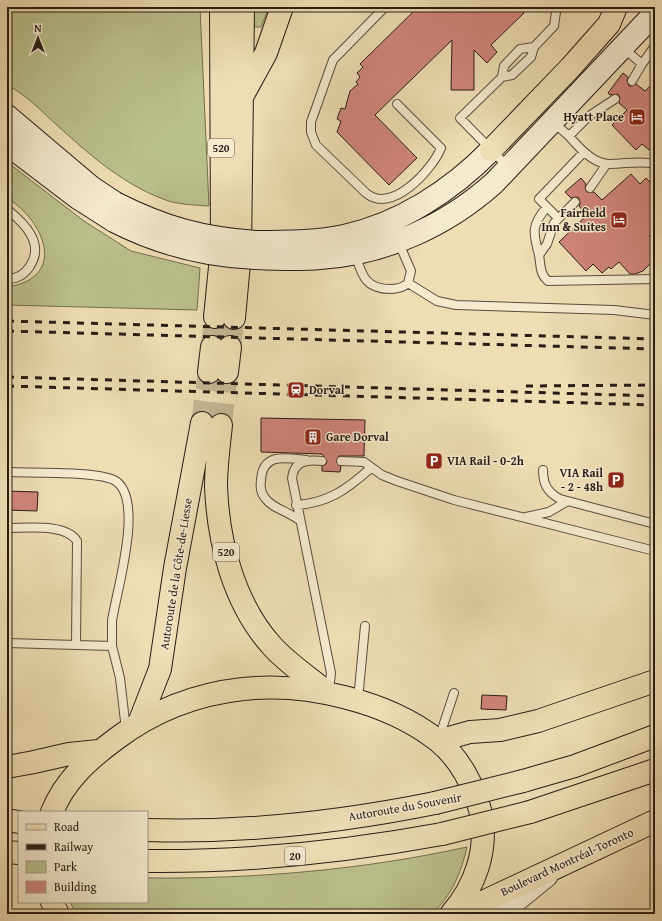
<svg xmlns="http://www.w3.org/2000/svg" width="662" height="921" font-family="'Gentium Book Plus',serif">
<rect width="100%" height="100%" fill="#efddb3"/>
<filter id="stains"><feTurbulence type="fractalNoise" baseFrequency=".005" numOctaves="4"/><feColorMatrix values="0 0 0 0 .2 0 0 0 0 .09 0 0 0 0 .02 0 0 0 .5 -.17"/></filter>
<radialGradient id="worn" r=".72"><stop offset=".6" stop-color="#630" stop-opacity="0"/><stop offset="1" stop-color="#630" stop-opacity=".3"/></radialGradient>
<!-- green -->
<path fill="#bac08c" stroke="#726e51" d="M7,7H200L209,206C197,205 184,205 172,202C129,189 92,157 59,127C42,112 27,95 7,85Z
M253,7H269L261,27H254Z
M7,162L84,221L131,251L200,268L197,310L7,305V287C68,278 45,221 7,198Z
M467,847C461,873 452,895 432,914H76L70,902H147V878C255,879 362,870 467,847Z"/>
<!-- building -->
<path fill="#d0857b" stroke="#291c16" d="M418,7H518L524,13L491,45L497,52L487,63L474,50V90H451L452,40L375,115L417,158L389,185L337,132L341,121L337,119L341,108L345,109L350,91L358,84L356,82L360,77L357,73L363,67L360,64Z
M623,73L628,77L627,81L629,86H632L636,84L645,91L655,82V144L649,150L642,144L636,150L612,125L627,110L619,103L620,98L618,94L610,95L608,93Z
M631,174L640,184L646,178L655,187V231L649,236L655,242V259L643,271L635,274H630L619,262L611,269L609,267L602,273L593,264L586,271L559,242L587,215L579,206L580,203L579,198L576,197L571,198L565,192L581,178L586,184L585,188L587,192H594L602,200Z
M261,418L365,420L364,456H339L336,461L341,466L340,472L322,471V466L326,464L327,461L322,454L261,452Z
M7,491L38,492L37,511L7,510Z
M482,695L507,696L506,710L481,709Z"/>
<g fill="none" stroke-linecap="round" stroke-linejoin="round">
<!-- motorway-tunnel -->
<path stroke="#c7b694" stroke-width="22" stroke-dasharray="22 11" stroke-linecap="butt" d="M212,347L215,317
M230,347L234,318
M202,423L209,372
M221,425L227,372"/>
<!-- service casing -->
<g stroke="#5a4c3d" stroke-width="10">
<path id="service" d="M385,7L333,60L311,122V132L316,145L366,193C391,215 432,170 441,148L397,104
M623,48L642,64L632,81
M642,64L655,46
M502,77L504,66L520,49L534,47
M553,122L569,136L589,116L615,99
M569,136C578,147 594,164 609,164C625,164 639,160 655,164
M508,167L460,118L502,77L512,75L531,57L534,47L554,26L556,12L554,7
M590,188L606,165
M547,207C531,225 533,233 539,255C541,265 539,273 548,281L655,279
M7,209C24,223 45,243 30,266C25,274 17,279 7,279
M558,218L539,199L583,153
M355,254C362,275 365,289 390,289C397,289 403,288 408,283L411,271L398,241
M539,255L547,244L554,223L575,202
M408,283L437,301L456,305L614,310L655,315
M322,461C307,459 294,461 292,478L331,673L329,690
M341,461L364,462L382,475L397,481L454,500L655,551
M543,470C543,484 547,492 560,499L655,524
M7,472C30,473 95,471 114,480C146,497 116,592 112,621V646L120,678L126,730
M296,505C329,503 347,489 371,468
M526,517L549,512L566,502
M299,520C288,511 273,509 265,498C261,493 260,487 261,481C262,452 286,458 306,460
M7,528C26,528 66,523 77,541L76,645
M7,643L112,646
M358,700L365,626
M439,738L454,693"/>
</g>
<!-- tertiary casing -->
<g stroke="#5a4c3d" stroke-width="23">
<path id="tertiary" d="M500,914L547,876"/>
</g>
<!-- secondary casing -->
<g stroke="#291c16" stroke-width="24">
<path id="secondary" d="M7,116L91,187L115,203
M7,144L78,198L114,221
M256,242C286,242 315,242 344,236C400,224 452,190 491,150
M255,258C277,259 298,260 320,258C384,254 446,226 494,183L655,13"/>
</g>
<!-- primary casing -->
<g stroke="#291c16" stroke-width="24">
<path id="primary" d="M438,741L470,732L500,730L538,721L655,681
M7,767L34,762L69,754L99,751
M52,812C65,780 89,759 116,739C153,711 197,694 243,689C306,682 387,701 437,740C459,757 475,787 481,814C488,850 475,887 451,914
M52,902L58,914
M456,908L485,901L655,821"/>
</g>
<!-- motorway casing -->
<g stroke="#291c16" stroke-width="24">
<path id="motorway" d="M243,95L266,53L282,7
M491,150L570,68L609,24L616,7
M215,317L222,247L221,7
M234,318L240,252L243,7
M209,372L212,347
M227,372L230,347
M221,425C219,445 216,466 216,486C218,542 234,604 272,646C288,664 310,678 328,693
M139,723L160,669L175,568L202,423
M523,781L575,766L655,736
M530,812L655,770
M7,820L19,822
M147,830C243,833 341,822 435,803
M7,852L19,853
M147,861C247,862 344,852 442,834"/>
</g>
<!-- service -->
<use href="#service" stroke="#f5e9ce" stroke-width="8"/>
<!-- tertiary -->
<use href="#tertiary" stroke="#f5e9ce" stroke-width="21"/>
<!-- secondary -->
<use href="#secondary" stroke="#f5e9ce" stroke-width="22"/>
<!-- primary -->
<use href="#primary" stroke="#efddb3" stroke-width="22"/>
<!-- motorway -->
<use href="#motorway" stroke="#efddb3" stroke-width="22"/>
<!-- rail -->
<path stroke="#291c16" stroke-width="3" stroke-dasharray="7 7" stroke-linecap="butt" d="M7,321L655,339
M7,331L655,349
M7,377L655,396
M7,386L655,405
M526,386L655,385"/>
<!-- secondary-bridge casing -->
<g stroke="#291c16" stroke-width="24" stroke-linecap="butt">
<path id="secondary-bridge" d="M115,203C165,228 201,238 256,242
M114,221C159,244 205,256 255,258"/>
</g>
<!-- motorway-bridge casing -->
<g stroke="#291c16" stroke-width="24" stroke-linecap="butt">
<path id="motorway-bridge" d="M435,803L523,781
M442,834L530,812"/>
</g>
<!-- secondary-bridge -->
<use href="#secondary-bridge" stroke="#f5e9ce" stroke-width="22"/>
<!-- motorway-bridge -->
<use href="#motorway-bridge" stroke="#efddb3" stroke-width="22"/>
</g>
<!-- icons -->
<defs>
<g id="hotel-square" transform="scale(0.9)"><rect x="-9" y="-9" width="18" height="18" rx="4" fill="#8f2418" stroke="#f5e9ce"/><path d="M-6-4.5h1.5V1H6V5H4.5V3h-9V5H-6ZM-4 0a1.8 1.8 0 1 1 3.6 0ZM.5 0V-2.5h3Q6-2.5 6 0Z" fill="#fff"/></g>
<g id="station-square" transform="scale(0.9)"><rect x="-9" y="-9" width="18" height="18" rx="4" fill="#8f2418" stroke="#f5e9ce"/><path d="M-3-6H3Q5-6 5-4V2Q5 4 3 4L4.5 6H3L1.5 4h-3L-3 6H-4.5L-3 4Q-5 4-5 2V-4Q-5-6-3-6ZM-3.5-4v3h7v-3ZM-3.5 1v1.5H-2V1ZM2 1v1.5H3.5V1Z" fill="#fff"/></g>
<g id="building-square" transform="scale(0.9)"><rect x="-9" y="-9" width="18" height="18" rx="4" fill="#8f2418" stroke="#f5e9ce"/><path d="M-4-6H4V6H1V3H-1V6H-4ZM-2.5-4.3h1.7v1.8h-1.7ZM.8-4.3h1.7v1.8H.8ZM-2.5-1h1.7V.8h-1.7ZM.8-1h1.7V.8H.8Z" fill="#fff"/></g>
<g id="parking-square" transform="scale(0.9)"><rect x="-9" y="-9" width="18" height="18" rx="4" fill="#8f2418" stroke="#f5e9ce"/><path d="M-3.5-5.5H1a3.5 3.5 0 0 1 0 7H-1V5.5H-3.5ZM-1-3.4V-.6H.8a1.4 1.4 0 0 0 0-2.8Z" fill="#fff"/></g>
</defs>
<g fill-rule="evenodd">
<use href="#hotel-square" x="637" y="117"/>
<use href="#hotel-square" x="619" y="220"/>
<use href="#station-square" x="296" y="390"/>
<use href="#building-square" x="313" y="437"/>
<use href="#parking-square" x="434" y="461"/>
<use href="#parking-square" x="616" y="480"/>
</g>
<g text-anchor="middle" stroke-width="3" stroke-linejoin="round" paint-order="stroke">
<!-- shield labels -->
<g fill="#f5e9ce" stroke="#665a4d" stroke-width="1">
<rect x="208" y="139" width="26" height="18" rx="3"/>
<rect x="213" y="543" width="26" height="18" rx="3"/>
<rect x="285" y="847" width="20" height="18" rx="3"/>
</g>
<g font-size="11" font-weight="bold" fill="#291c16">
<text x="221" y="152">520</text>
<text x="226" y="556">520</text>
<text x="295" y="860">20</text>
</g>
<!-- poi labels -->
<g font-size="12" font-weight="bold" fill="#291c16" stroke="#f5e9ce" text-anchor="end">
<text x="624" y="121">Hyatt Place</text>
<text x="606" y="217">Fairfield<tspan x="606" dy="14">Inn &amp; Suites</tspan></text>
<text x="309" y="394" text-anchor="start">Dorval</text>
<text x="326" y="441" text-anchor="start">Gare Dorval</text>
<text x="447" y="465" text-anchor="start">VIA Rail - 0-2h</text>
<text x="603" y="477">VIA Rail<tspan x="603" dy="14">- 2 - 48h</tspan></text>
</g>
<!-- street labels -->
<g font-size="12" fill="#291c16" stroke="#f5e9ce">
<text transform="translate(176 574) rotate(-81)" y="4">Autoroute de la Côte-de-Liesse</text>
<text transform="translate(405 807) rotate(-10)" y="4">Autoroute du Souvenir</text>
<text transform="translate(567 862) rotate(-25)" y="4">Boulevard Montréal-Toronto</text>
</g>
</g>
<!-- margin -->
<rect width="662" height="921" fill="none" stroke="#efddb3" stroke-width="24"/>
<rect x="8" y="8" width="646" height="905" fill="none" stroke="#291c16" stroke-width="2"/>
<rect x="12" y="12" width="638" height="897" fill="none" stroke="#291c16"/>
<!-- legend -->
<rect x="18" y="811" width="130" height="92" fill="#f5e9ce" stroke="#a39784"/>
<rect x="26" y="824" width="20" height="6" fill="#efddb3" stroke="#a39784"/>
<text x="54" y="831" font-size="12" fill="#291c16">Road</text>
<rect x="26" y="844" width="20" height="6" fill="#291c16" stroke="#a39784"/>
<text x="54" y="851" font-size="12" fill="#291c16">Railway</text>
<rect x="26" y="861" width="20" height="12" fill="#bac08c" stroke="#a39784"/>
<text x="54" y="871" font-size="12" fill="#291c16">Park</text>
<rect x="26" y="881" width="20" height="12" fill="#d0857b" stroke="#a39784"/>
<text x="54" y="891" font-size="12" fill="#291c16">Building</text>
<!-- north arrow -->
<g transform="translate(38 38)" stroke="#f5e9ce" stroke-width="3" paint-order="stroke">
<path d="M0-3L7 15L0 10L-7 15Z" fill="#291c16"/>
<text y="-6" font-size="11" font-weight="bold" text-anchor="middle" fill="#291c16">N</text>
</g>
<rect width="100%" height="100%" filter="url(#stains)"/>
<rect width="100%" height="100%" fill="url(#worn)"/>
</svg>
